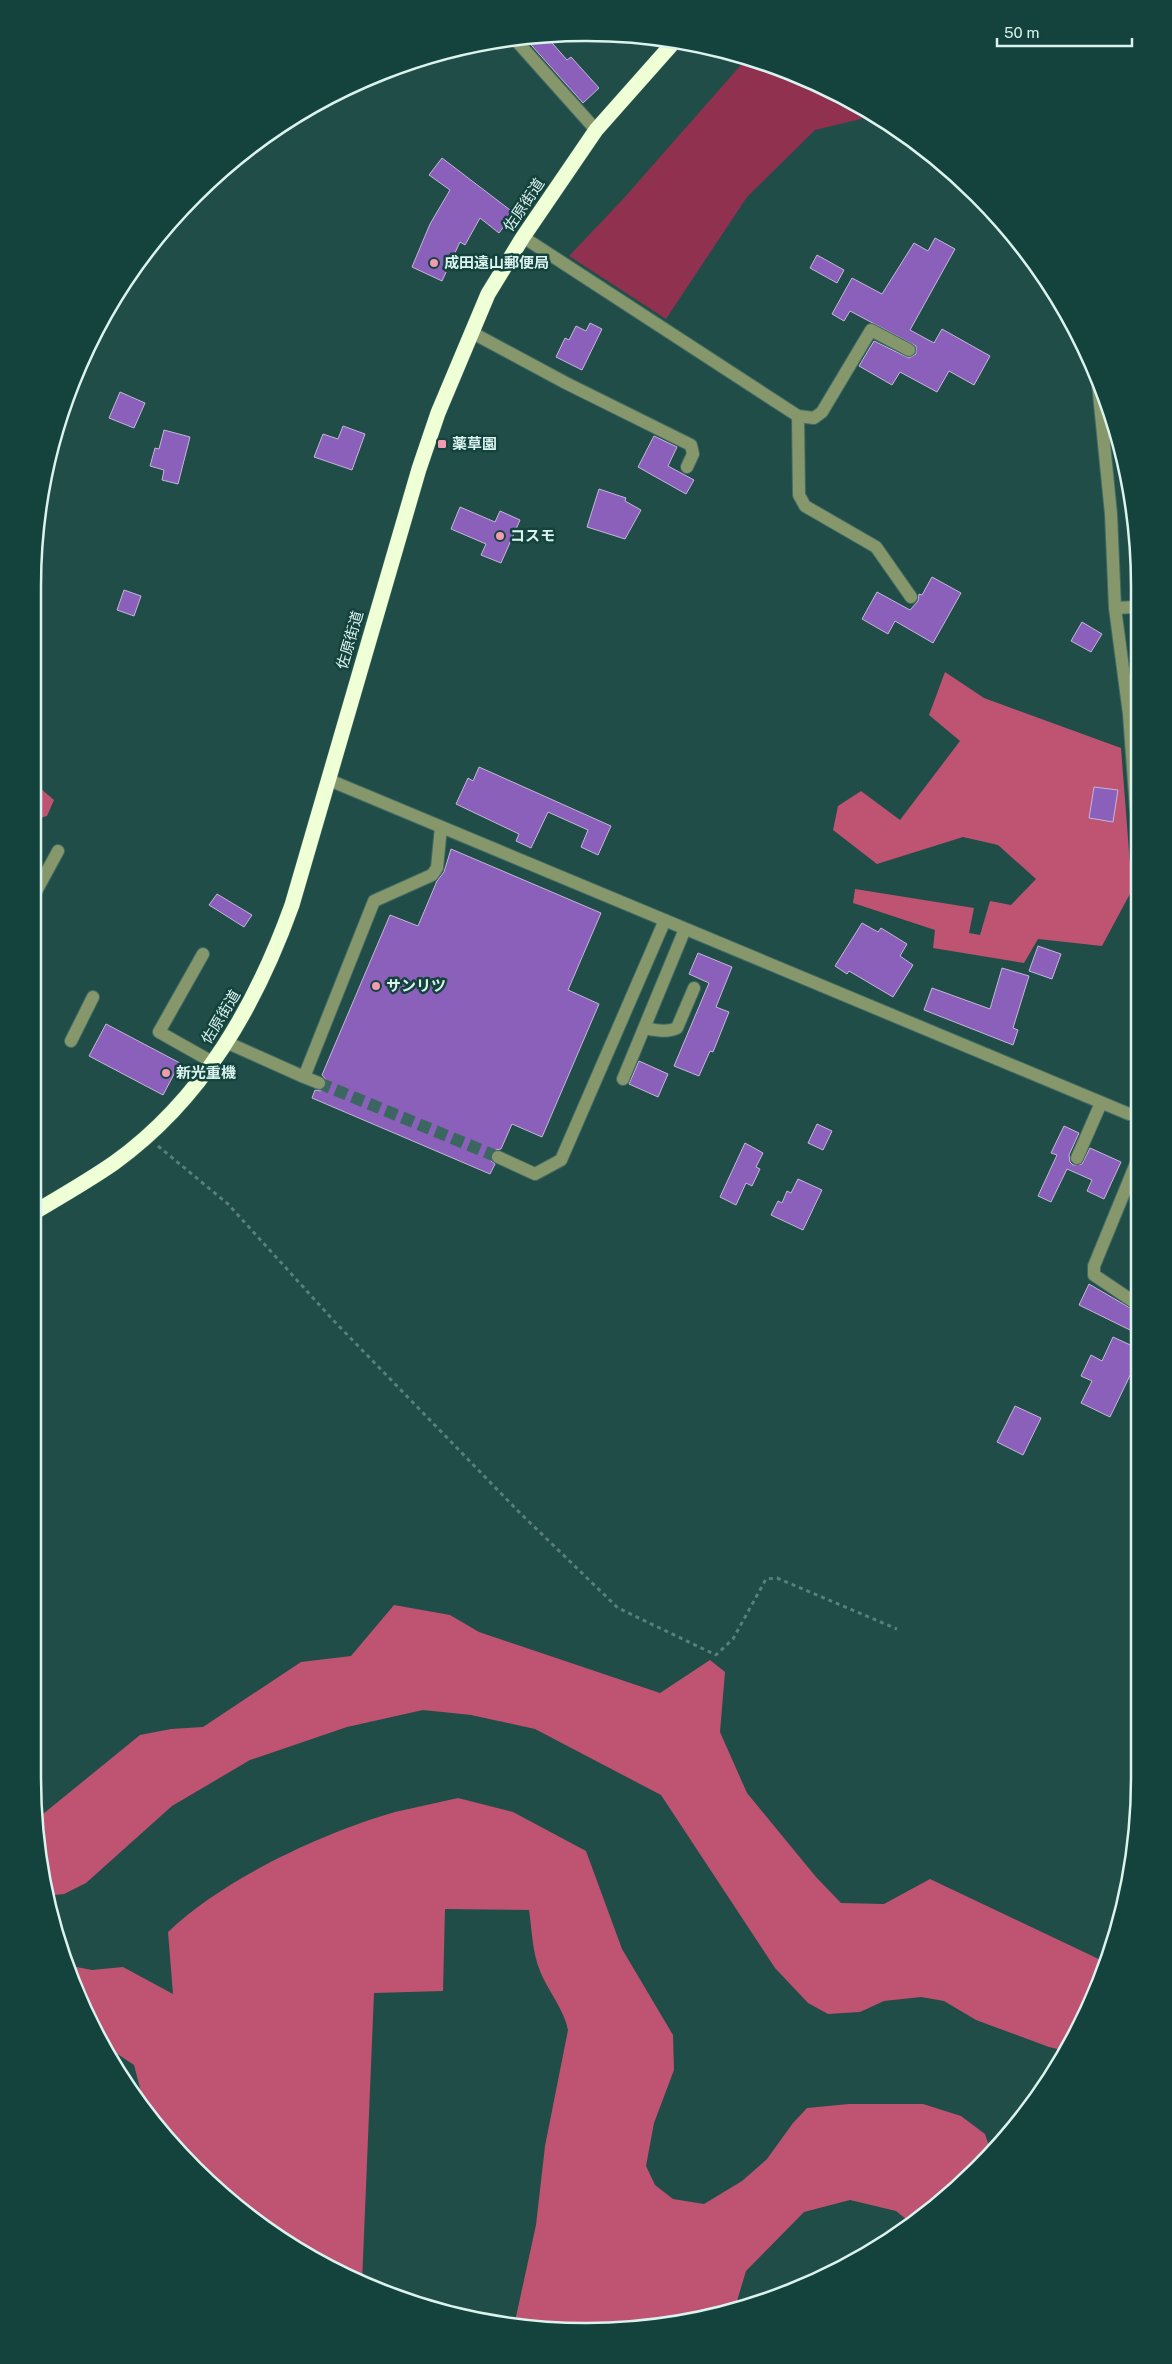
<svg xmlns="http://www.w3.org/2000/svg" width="1172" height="2364" font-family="'Public Sans','Noto Sans JP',sans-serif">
<rect width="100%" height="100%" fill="#204d47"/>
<!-- green -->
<path fill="#8f314f" d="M747,58L831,89L873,116L815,130L747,197L666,319L569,256L624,198Z"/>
<!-- forest -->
<path fill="#be5372" d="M945,672L984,698L1121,748L1132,890L1102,946L1038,939L1024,963L933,948L935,930L853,903L855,889L974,908L969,933L980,935L990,901L1011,905L1036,879L998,845L963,837L877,864L833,830L838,806L861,791L900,820L960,741L929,715Z
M33,782L54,800L47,816L33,820Z
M394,1605L450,1615L479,1632L660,1693L710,1660L725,1672L720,1732L747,1793L816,1877L841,1903L884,1904L930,1879L1105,1962L1083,2023L1066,2051L1049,2047L976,2020L944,2001L921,1997L884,2001L860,2012L828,2014L808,2003L775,1968L661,1795L535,1729L471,1715L423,1710L347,1727L250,1760L172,1806L86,1883L64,1894L46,1896L36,1817L43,1814L140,1735L171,1729L203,1727L301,1662L351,1656Z
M458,1798L513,1812L586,1851L622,1949L673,2035L674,2070L654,2123L646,2166L655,2185L673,2199L704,2204L742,2181L767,2159L793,2123L807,2108L849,2104H923L961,2116L985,2134L991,2152L978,2169L912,2224L896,2211L850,2200L804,2212L746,2271L734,2311L730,2313L658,2327L550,2330L514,2326L536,2225L545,2146L568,2030C564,2009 548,1991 540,1971C532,1951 532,1930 529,1910L445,1909L443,1991L374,1993L362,2283L309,2257L221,2194L147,2115L134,2065L101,2043L66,1965L92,1970L123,1967L173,1994L168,1932C223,1879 322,1833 395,1812C416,1807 437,1803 458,1798Z"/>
<!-- building -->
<path fill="#8b60bb" stroke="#c5b7d9" d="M546,36L567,60L571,57L599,88L583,103L524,37Z
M442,158L514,213L499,233L480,218L465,245L460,242L442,281L412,267L430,224L450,190L429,175Z
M935,238L955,249L910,330L934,343L942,329L990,356L974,385L949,371L937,392L900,372L892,385L859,366L874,341L909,358L916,354V346L850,311L844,321L832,314L852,278L882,294L914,243L928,251Z
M817,255L844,270L837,283L810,268Z
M590,323L602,329L582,370L556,357L565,338L569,340L576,326L586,331Z
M120,392L145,403L134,428L109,418Z
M343,426L365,434L352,470L314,457L323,434L338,439Z
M164,430L190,437L178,484L162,480L164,470L150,466L155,448L159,449Z
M654,436L677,447L668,466L694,480L686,494L638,467Z
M599,489L626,498L625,501L641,510L625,539L587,527Z
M460,507L495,522L500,511L520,520L501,563L481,555L486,544L451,529Z
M932,577L961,593L933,643L895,621L888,634L862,619L877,592L910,610L918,601L919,594L922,595Z
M124,590L141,596L134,616L117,610Z
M1082,622L1102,634L1091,652L1071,641Z
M479,767L611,826L598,855L581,847L588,830L548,812L531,848L516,841L519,834L456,804L468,778L473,781Z
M1094,787L1118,790L1113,822L1089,818Z
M451,849L601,913L568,990L599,1004L542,1137L512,1124L501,1149L494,1150L490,1154L491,1161L495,1164L490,1174L312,1098L315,1090L321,1091L326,1086L327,1081L322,1075L390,915L418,926L437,881L444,872Z
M217,894L252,915L244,927L209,905Z
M862,923L878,932L881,928L907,944L900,956L913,965L893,997L849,971L847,974L835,966Z
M1038,946L1061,954L1052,979L1029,971Z
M698,953L732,967L716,1007L729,1012L713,1052L710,1051L699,1076L674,1066L709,983L689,974Z
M1002,968L1029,976L1013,1028L1018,1030L1013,1045L924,1010L932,988L990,1009Z
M106,1024L180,1063L163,1095L89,1056Z
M639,1061L668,1074L658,1097L629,1084Z
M817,1124L832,1131L823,1150L808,1143Z
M1064,1126L1079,1133L1069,1155L1070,1162L1073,1165L1082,1164L1090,1148L1121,1162L1104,1199L1087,1191L1092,1180L1067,1169L1051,1202L1038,1196L1057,1155L1051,1153Z
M745,1143L763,1153L756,1167L760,1169L752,1186L746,1183L736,1205L720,1197Z
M798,1179L822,1190L803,1230L771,1215L778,1201L782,1203L787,1191L791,1193Z
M1089,1284L1137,1312L1130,1330L1079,1305Z
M1113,1337L1137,1348V1361L1110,1417L1081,1403L1092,1381L1081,1376L1091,1355L1102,1361Z
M1015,1406L1041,1418L1023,1455L997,1442Z"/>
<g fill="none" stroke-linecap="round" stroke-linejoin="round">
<!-- minor-tunnel -->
<path stroke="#3c6660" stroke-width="12" stroke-dasharray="12 6" stroke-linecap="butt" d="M319,1083L498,1157"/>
<!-- minor casing -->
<g stroke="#426b65" stroke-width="14">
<path id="minor" d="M513,37L596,130
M523,237L798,416L814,418L822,412L871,330L909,350
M471,332L564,382L691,445L693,454L687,467
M1097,374L1111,514L1115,608L1129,714L1136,810
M798,416L799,495L805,506L876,547L911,597
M1115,608L1135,607
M329,780L1129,1114H1136
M33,897L58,851
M203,954L159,1032L214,1063
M644,1028C655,1030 667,1033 677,1028L694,988
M71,1041L93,997
M228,1043L304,1077L374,901L432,875L437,868L441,827
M304,1077L319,1083
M623,1079L685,929
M498,1157L535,1174L561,1160L665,920
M1077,1158L1101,1103
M1137,1161L1094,1266V1275L1137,1304"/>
</g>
<!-- highway casing -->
<g stroke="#426b65" stroke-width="16">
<path id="highway" d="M33,1213C60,1197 88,1181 114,1163C203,1099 256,1005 292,905L419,469L438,413L488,294L523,237L596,130L674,42"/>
</g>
<!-- path -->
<path stroke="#597f7a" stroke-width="3" stroke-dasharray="4 4" stroke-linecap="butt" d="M158,1146L228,1204L334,1321L519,1512L618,1608L716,1655L733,1639L766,1579L777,1578L897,1629"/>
<!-- minor -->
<use href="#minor" stroke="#87976c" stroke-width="12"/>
<!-- highway -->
<use href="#highway" stroke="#efffd6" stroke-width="15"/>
</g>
<!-- markers -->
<g fill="#f29aaf" stroke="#14423c" stroke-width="2">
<circle cx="434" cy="263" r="5"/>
<rect x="437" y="439" width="10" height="10" rx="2.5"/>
<circle cx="500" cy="536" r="5"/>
<circle cx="376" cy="986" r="5"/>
<circle cx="166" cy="1073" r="5"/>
</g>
<g text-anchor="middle" stroke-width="5" stroke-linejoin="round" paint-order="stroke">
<!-- street labels -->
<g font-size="15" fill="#dbf3ef" stroke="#14423c">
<text transform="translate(524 205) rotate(-56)" y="5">佐原街道</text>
<text transform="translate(350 640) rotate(-74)" y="5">佐原街道</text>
<text transform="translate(221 1017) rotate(-59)" y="5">佐原街道</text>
</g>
<!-- poi labels -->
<g font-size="15" font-weight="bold" fill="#dbf3ef" stroke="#14423c" text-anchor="start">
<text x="444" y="268">成田遠山郵便局</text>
<text x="452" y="449">薬草園</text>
<text x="510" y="541">コスモ</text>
<text x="386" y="991">サンリツ</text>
<text x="176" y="1078">新光重機</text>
</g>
</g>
<!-- crop -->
<path d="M0 0H1172V2364H0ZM586 41H586A545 545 0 0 1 1131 586V1778A545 545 0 0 1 586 2323H586A545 545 0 0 1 41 1778V586A545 545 0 0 1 586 41Z" fill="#14423c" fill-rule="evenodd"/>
<path fill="none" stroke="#dbf3ef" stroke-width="2.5" d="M586 41H586A545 545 0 0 1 1131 586V1778A545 545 0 0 1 586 2323H586A545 545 0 0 1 41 1778V586A545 545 0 0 1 586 41Z"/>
<!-- scale -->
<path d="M997 38v8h135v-8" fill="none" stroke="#dbf3ef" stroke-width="2.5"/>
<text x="1004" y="38" font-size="15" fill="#dbf3ef" stroke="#14423c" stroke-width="4" paint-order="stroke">50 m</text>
</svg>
